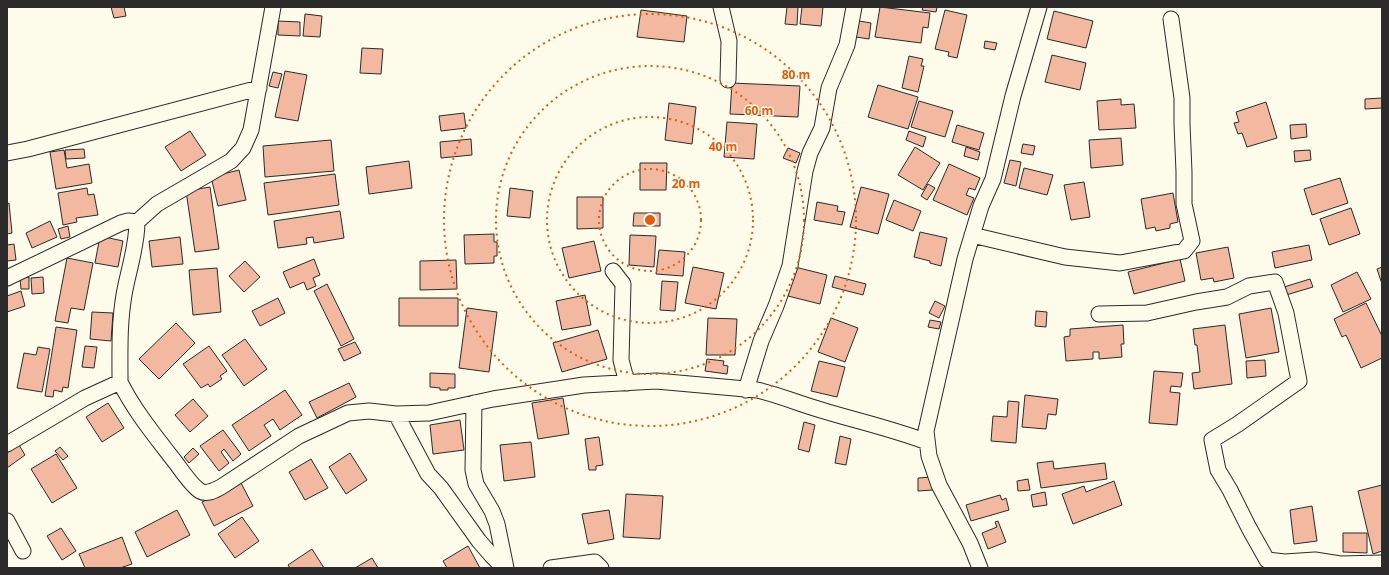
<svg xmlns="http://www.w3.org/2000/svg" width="1389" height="575" font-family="'Open Sans',sans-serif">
<rect width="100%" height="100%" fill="#fdfbea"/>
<!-- building -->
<path fill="#f2b8a0" stroke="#2b2b2b" d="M111,7H124L126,16L114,18Z
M787,7H798L797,25L785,24Z
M802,7H823L821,26L800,24Z
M880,7L930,13L928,28L923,27L921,43L875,37Z
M923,7H937L936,12L922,10Z
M641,10L687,16L684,42L637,37Z
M945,10L967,15L957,58L948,56L949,52L935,49Z
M1054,11L1093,21L1086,48L1047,39Z
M305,14L322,16L320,37L303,36Z
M278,21L300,22V36L278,35Z
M859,21L871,23L869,39L856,37Z
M985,41L997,43L995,50L984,48Z
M362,48L383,49L381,74L360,73Z
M1052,55L1086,63L1080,90L1045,82Z
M909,56L923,59L921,66H924L918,92L902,88Z
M285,71L307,75L298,121L275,117Z
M273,72L282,74L278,88L269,86Z
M732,83L800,86L798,117L730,114Z
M878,85L918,97L908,129L868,117Z
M1382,98V108L1365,109V99Z
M1121,99V105L1134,104L1136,128L1099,130L1097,101Z
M919,101L953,111L945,137L911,127Z
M1266,102L1277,138L1247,147L1242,133L1238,134L1234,123L1239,122L1236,112Z
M669,103L696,107L692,144L665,140Z
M464,113L466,128L441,131L439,116Z
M727,122L757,124L754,159L724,157Z
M1306,124L1307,137L1291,139L1290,125Z
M957,125L984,133L979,150L952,142Z
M190,131L206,155L181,171L165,147Z
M909,131L926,137L923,147L906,140Z
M1121,138L1123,165L1091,168L1089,140Z
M471,139L472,155L441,158L440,142Z
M331,140L334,171L265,177L263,146Z
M1023,144L1035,146L1033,155L1021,153Z
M915,147L940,163L923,190L898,175Z
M966,147L980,152L978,160L964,156Z
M788,148L800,153L796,163L783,158Z
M84,149L85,158L66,159L65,150Z
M64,150L67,168L89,164L92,183L56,189L50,152Z
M1310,150L1311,160L1295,162L1294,151Z
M1010,160L1021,162L1016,186L1004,183Z
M409,161L412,188L369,194L366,167Z
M640,163H667L666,190H640Z
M949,164L980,178L975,190L969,188L966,195L974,198L967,215L933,200Z
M1024,168L1053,175L1047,195L1019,188Z
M239,170L246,200L218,206L211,177Z
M335,174L339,205L268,215L264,183Z
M1340,178L1348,203L1312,215L1304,189Z
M1084,182L1090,217L1071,220L1064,185Z
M928,184L935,188L927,200L921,196Z
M210,187L219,249L195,252L186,191Z
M861,187L889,194L878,234L850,227Z
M87,188L88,195L94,194L98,215L76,218L77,222L63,225L58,193Z
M510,188L533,191L530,218L507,216Z
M1173,193L1178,222L1170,224V228L1156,231L1155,227L1146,229L1141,199Z
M577,197H603V228L577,229Z
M894,200L921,211L913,231L886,220Z
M817,202L838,206L837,211L845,212L842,225L814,220Z
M9,203L12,233L7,234V204Z
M1351,208L1360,234L1329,245L1320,219Z
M340,211L344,238L314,243L313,237L306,238L307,244L278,248L274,221Z
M634,213H660V226H633Z
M50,221L57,237L32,248L26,233Z
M68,226L70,237L61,239L58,229Z
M920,232L947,238L941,266L930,263V261L914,257Z
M494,234V242H497V256H494V263L465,264L464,235Z
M630,235L656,236L654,267L629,265Z
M100,236L123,241L118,267L95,263Z
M180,237L183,264L152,267L149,241Z
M594,241L601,271L569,278L562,248Z
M14,244L16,260L7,261V245Z
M1309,245L1312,260L1275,268L1272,252Z
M1228,247L1234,278L1214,282L1213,278L1201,280L1196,253Z
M659,250L685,252L683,276L656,274Z
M67,258L93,263L84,310L71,308L68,323L55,321Z
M314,259L320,275L313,278L316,286L307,290L304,282L290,288L283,272Z
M1180,259L1185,281L1134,294L1128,272Z
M456,260L457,289L420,290V261Z
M245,261L260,277L244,292L229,276Z
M693,267L724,273L716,309L685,303Z
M795,267L827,275L820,304L788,296Z
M1382,267V284L1377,269Z
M217,268L221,312L193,315L189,270Z
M1357,272L1371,299L1343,312L1331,285Z
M835,276L866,284L863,295L832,287Z
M29,277V289H21L20,278Z
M43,277L44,293L32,294L31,278Z
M1310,279L1313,287L1286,295L1284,287Z
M662,281L678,282L675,311L660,310Z
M327,284L354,339L341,346L314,291Z
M21,291L25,306L7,312V296Z
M585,295L591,325L562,330L556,301Z
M278,298L285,313L260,326L252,311Z
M399,298H458V326H399Z
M935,301L945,306L939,318L929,313Z
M1366,303L1382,336V358L1361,368L1346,335L1342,337L1334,319Z
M467,308L497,312L489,372L459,368Z
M1271,308L1279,352L1246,358L1239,314Z
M1036,311L1047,312L1046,327L1035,326Z
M92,312L113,313L111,341L90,339Z
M708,318L737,319L735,355H706Z
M831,318L858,328L845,362L818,352Z
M930,320L941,322L939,329L928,327Z
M176,323L195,343L159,379L139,359Z
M1123,325L1124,344H1121L1122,357L1099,359V352H1093V359L1066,361L1064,337L1070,336V329Z
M1225,325L1232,384L1194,389L1192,373L1200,372L1197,345H1195L1193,329Z
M56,327L77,330L68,388L63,387L62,392L54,390L53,397L45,396Z
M598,330L607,359L562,372L553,343Z
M245,339L267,369L244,386L222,355Z
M355,342L361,353L344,361L338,349Z
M85,346L97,347L94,368L82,367Z
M209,346L227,371L220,376L222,379L210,387L208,384L201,388L183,364Z
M38,347L50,349L42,392L17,388L24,353L36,355Z
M707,359L724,361L723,365L728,366L727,374L705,371Z
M1265,360L1266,376L1247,378L1246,361Z
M819,361L845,367L837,397L811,391Z
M1154,371L1183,373L1181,387L1171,386L1170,392L1180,393L1177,425L1149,423Z
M430,373L455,374V388H448V390H440V388L430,387Z
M349,383L356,397L317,418L309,402Z
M285,390L302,415L280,430L273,419L264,425L271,436L249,451L232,425Z
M1025,395L1058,399L1056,415L1048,414L1046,429L1022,427Z
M563,398L569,434L538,439L532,403Z
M193,399L208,416L190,432L175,415Z
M1008,401L1019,402L1016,443L991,441L993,416L1007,417Z
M108,403L124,428L102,442L86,417Z
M460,420L464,450L433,454L430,425Z
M804,422L815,425L809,452L798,449Z
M223,430L241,454L233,461L224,449L221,452L229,463L219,471L200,446Z
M840,436L851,439L846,465L835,463Z
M599,437L603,465L596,466V470H589L585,439Z
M531,442L535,477L504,481L500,445Z
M19,445L25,455L7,468V453Z
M60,447L68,456L63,460L55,451Z
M193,448L199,454L189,463L184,457Z
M350,453L367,480L346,494L329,467Z
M56,454L77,488L52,503L31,469Z
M311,459L328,488L305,500L289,472Z
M1053,461L1054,469L1105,463L1107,479L1041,488L1037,463Z
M932,477L933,490L918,491V478Z
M1028,479L1030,490L1018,491L1017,481Z
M1114,481L1122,505L1073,524L1062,494L1084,486L1086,492Z
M241,483L253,506L214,526L202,502Z
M1382,485V551L1373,554L1358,491Z
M1045,492L1047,505L1033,507L1031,495Z
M626,494L663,496L660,539L623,537Z
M1000,495L1002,500L1006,498L1009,510L971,521L966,505Z
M1312,506L1317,541L1294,544L1290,510Z
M177,510L190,535L147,557L135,532Z
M609,510L614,539L588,544L582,514Z
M242,517L259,541L235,558L218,534Z
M998,521L1006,542L988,549L982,533L997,527L995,522Z
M61,528L76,551L62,560L47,536Z
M1343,533H1367V553L1343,552Z
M122,537L132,564L120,568H85L79,554Z
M468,546L480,568H447L443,561Z
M312,549L324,568H290L288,565Z
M372,558L378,568H355Z"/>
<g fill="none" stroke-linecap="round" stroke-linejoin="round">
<!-- street casing -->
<g stroke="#2b2b2b" stroke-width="17">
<path id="street" d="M721,7L729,41L728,80
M7,153L28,149L259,88
M972,235L1065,257L1120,263L1184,251L1192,241L1184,204V172L1182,124V98L1171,19
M613,271L623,284L621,360L627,383
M7,278L121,223L128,221L137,222
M1099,314L1147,313L1196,302L1227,297L1249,286L1275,282L1286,313L1299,381L1238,424L1212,440L1218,470L1230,490L1249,528L1267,560L1285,562L1315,560L1340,564L1382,563
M120,382C120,353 119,324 124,295C128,271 137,247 137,222L157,204L231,161L243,148L251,130L273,7
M746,390L761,341L776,306L790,266L805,171L810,153L822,128L829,88L847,45L854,7
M474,403L473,470L476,484L492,511L497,524L506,568
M396,414L428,474L441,488L479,541L492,556L504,568
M7,444L85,398L120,382C135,412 156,437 176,463C182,471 192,486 200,491C207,495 215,490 221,487L299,436L348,413L369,411L396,414L429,413L493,399L584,385L656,381L757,390C779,395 800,404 821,410C857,421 893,429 927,442
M7,521L23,551
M551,568L595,562L601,568
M980,568L970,543L939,485L929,456L926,431L965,259L981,206L993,179L1013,96L1039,7"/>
</g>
<!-- street -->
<use href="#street" stroke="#fdfbea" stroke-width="15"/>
</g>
<!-- distance rings -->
<g fill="none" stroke="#e8590c" stroke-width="2" stroke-dasharray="2 4">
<circle cx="650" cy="220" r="51"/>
<circle cx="650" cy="220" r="103"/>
<circle cx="650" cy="220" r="154"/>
<circle cx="650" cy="220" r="206"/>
</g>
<circle cx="650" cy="220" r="6" fill="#e8590c" stroke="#fdfbea" stroke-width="2"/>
<g font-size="12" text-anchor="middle" font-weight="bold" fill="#e8590c" stroke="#fdfbea" stroke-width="3" stroke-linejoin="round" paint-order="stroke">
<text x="796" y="79">80 m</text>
<text x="759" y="115">60 m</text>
<text x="723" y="151">40 m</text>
<text x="686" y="188">20 m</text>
</g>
<!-- border -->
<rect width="1389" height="575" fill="none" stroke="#2b2b2b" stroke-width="16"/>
</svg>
